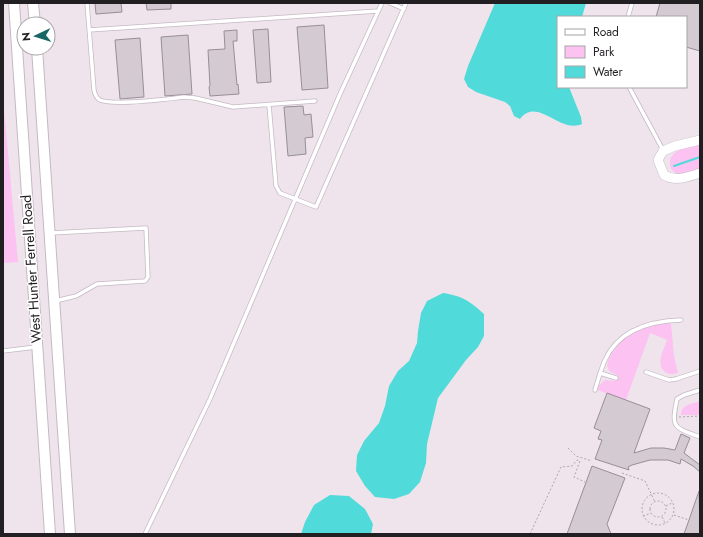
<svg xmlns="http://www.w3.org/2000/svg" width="703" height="537" font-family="Jost,sans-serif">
<rect width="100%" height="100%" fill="#efe4ec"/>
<!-- green -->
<path fill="#fcc2f2" d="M3,98L18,262L3,263Z
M700,144V169L680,175C675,173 670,170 670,164C669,149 689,147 700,144Z
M666,323L671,324L674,356L678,373C673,374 669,375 665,372C655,364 664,349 667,340L650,333L626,400L597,390L599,385L605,380L616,381L619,376L609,371L607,365C614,339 640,326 666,323Z
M700,401V415H681C681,405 691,404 700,401Z"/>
<!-- water -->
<path fill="#50dad9" d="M495,3H586L582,17H558V87H569L581,117L582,124C560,134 537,96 520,119L514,116L510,106L505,102L476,92L468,87L464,79L468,66Z
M443,293C462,296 470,301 484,314V336L478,347L466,360L438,398L427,444L426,463L420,482L409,494L394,499L375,497L365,486L356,471L357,455L364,441L379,423L385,406L389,386L398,371L409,361L417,343L418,331L421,313L427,301Z
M330,495L349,496L365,509L373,524L371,534H301L305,522L314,505Z"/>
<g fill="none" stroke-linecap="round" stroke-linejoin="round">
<!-- stream -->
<path stroke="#50dad9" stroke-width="2" d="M674,166L700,157"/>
</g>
<!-- building -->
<path fill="#d4cad2" stroke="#988e96" d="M95,3H121L122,12L96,14Z
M146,3H171V9L147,10Z
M660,3H700V51L686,47V17H656Z
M324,25L328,88L302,90L297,27Z
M268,29L271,82L257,83L253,30Z
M237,30V41H233L237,85L238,84L239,94L210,96L209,87L210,86L208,50L225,49L224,31Z
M188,35L192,94L165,96L161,37Z
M140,38L144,97L120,99L115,40Z
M303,106L304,115L311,114L313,137L305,138L306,154L288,156L284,107Z
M607,393L650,409L634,453L651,448H664L675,450L681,434L690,438L684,453L700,465V472L693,466L681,459L680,464L668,460H650L632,465L628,467L629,470L595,459L602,440L598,439L601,431L594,428Z
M592,466L625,478L607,524L611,534H567Z
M699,491L700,534H684L689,520Z"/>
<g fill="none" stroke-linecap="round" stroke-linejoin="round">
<!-- service casing -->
<g stroke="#c4bac2" stroke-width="5">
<path id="service" d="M87,3L94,90C95,95 96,98 100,100C113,106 167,99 184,97L195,98L233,107L315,101
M390,3L404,9
M628,17L632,3
M89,30L378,11
M629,87L663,150
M269,105L276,186L280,193L316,207L406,3
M51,233L146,228L148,277L145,281L97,284L76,296L55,301
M3,351L36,347
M646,372L669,380L676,379L700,371
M600,373L616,378
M595,390C598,380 601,369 605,360C619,329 651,321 681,320
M700,390L684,395L677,399C671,428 673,427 700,437
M145,534L210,399L340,94L382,3"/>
</g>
<!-- tertiary casing -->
<g stroke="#c4bac2" stroke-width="10">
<path id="tertiary" d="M700,140L675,146L663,151L658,160L664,175C676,182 687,177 700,173"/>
</g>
<!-- secondary casing -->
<g stroke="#c4bac2" stroke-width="12">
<path id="secondary" d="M14,3L50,534
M33,3L35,24
M37,48L70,534"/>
</g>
<!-- path -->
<path stroke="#ada5ab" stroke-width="1" stroke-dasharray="2 2" stroke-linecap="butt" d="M679,417L700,416
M568,448L576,456L592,461
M622,473L645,481L655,502
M642 509a16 16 0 1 1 32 0a16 16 0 1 1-32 0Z
M650 509a8 8 0 1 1 16 0a8 8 0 1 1-16 0Z
M666,506L672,503
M674,515L689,520
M643,516L651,513
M662,517L665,523
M530,534L561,467L572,466L577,460L580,461L574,477L585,482"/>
<!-- service -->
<use href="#service" stroke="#fff" stroke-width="3.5"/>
<!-- tertiary -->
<use href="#tertiary" stroke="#fff" stroke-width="9"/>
<!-- secondary -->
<use href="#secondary" stroke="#fff" stroke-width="10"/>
</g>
<g text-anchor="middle" stroke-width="3" stroke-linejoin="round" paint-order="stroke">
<!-- street labels -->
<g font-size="14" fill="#221f22" stroke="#fff">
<text transform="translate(31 269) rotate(-94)" y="5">West Hunter Ferrell Road</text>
</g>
</g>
<!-- border -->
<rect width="703" height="537" fill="none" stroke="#221f22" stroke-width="8"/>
<!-- legend -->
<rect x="557" y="16" width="130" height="72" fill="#ffffff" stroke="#a7a5a7"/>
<rect x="565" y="29" width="20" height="6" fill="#ffffff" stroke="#a7a5a7"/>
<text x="593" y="36" font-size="12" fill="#221f22">Road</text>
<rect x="565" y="46" width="20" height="12" fill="#fcc2f2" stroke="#a7a5a7"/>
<text x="593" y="56" font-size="12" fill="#221f22">Park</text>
<rect x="565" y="66" width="20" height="12" fill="#50dad9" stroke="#a7a5a7"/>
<text x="593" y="76" font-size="12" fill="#221f22">Water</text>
<!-- north arrow -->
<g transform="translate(36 36) rotate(266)"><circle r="19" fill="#ffffff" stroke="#a7a5a7"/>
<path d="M0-3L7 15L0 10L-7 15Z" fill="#186666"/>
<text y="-6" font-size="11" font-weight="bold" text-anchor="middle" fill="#221f22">N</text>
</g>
</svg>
